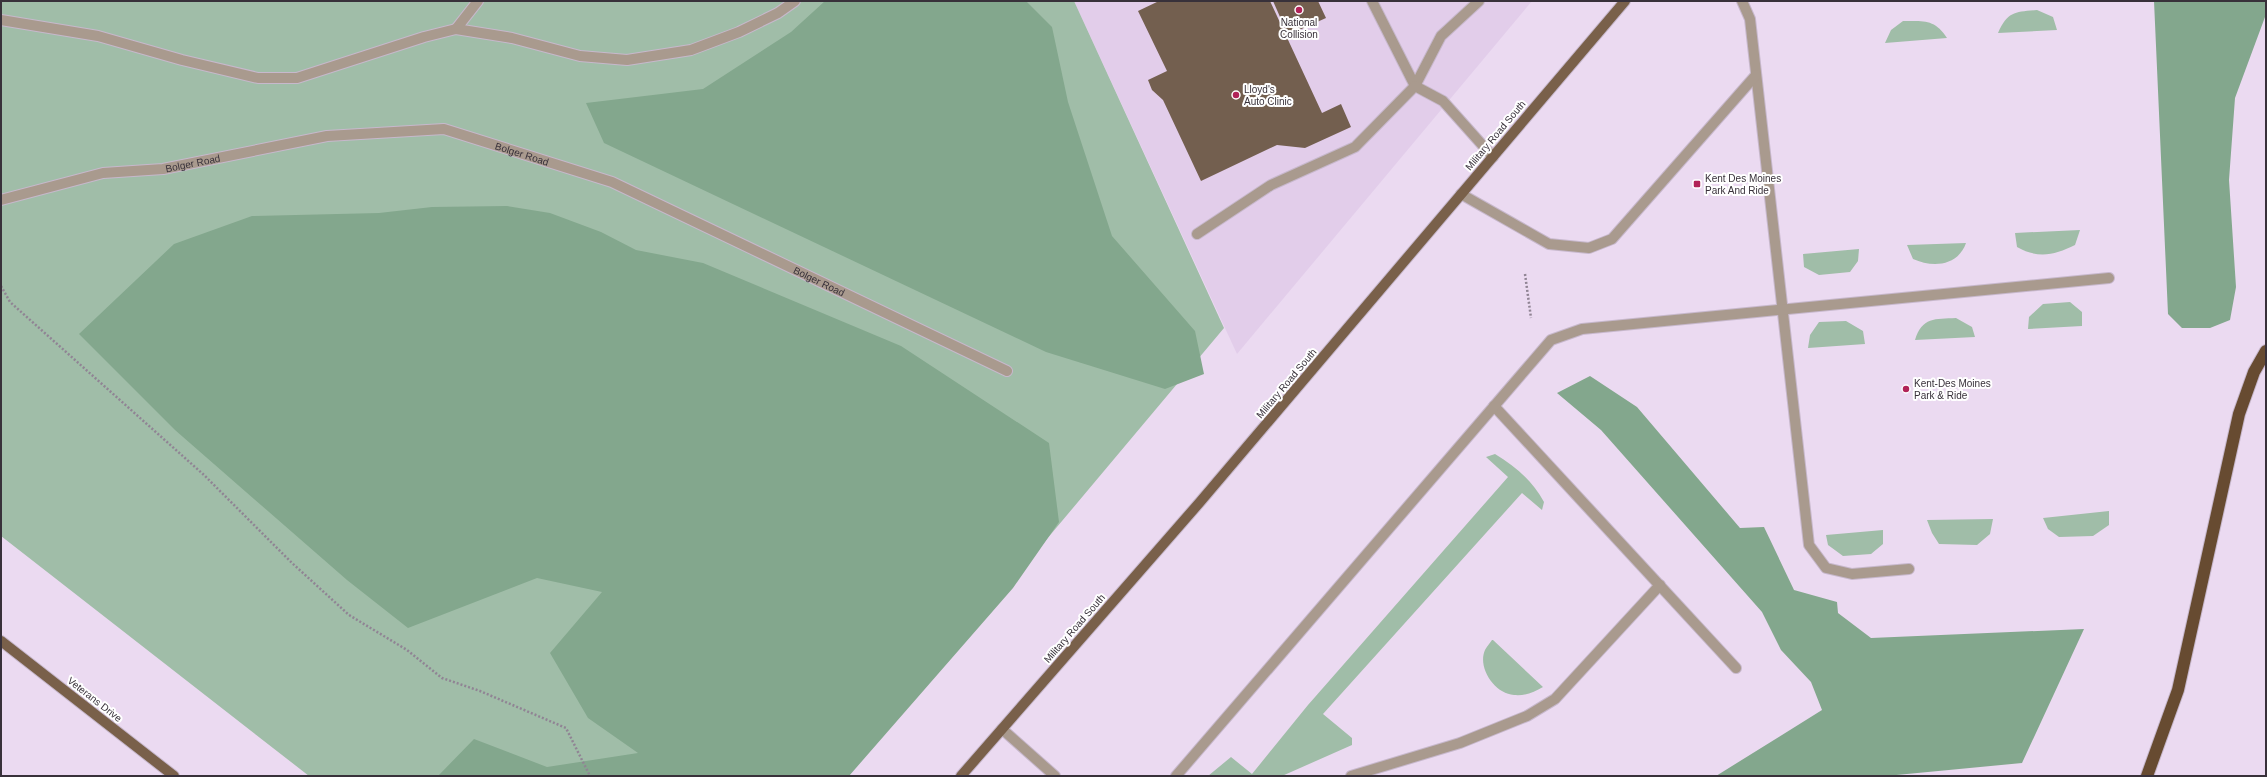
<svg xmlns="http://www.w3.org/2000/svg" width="2267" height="777" font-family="Helvetica,sans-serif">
<rect width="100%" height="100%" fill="#ebdaf1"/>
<!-- built -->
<path fill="#e2cdea" d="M1074,1H1532L1237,354Z"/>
<!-- green -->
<path fill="#a0bda8" d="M1,1H1074L1224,328L848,776H309L1,536Z
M2037,10L2053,17L2057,30L1998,33C2008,11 2015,12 2037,10Z
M1903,21C1924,21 1935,19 1947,38L1885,43L1891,30Z
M2080,230L2075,245C2055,255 2038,259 2017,247L2015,233Z
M1966,243C1958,266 1933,268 1913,259L1907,245Z
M1859,249L1858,261L1850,272L1819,275L1804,267L1803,254Z
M2070,302L2082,312V326L2028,329L2029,317L2043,304Z
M1956,318L1972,327L1975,337L1915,340C1922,317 1935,319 1956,318Z
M1846,321L1863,331L1865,344L1808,348L1810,335L1819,322Z
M1495,454C1516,467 1532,480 1544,502L1542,510L1522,493L1323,714L1352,738V745L1282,776H1208L1231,757L1252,774L1308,705L1508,477L1486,457Z
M2109,511V525L2093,536L2059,537L2048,529L2043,518Z
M1993,519L1990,534L1977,545L1939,544L1932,533L1927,520Z
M1883,530V544L1871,554L1843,556L1828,545L1826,535Z
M1492,640H1493L1543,687C1534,692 1526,696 1514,695C1495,694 1477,668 1485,650C1487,646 1490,643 1492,640Z"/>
<!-- forest -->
<path fill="#83a78d" d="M825,1H1026L1052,27L1068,102L1112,236L1195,331L1204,374L1165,389L1046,352L604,143L586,103L703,89L791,32Z
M2154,1H2266L2265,17L2235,98L2229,180L2236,287L2230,320L2210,328H2182L2168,314Z
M507,206L550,213L601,232L636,250L703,263L901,346L1049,443L1059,522L1013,588L849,776H438L474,739L547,767L638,753L588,718L550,653L602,592L537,578L408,628L347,580L175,430L79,334L174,244L252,216L379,213L432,207Z
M1590,376L1637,407L1740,528L1764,527L1794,590L1837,602L1838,613L1871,638L2084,629L2022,763L1886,776H1716L1822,710L1811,682L1781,650L1762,612L1601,430L1557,393Z"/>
<!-- building -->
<path fill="#735f4f" d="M1159,1H1270L1322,113L1341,104L1351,127L1305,148L1277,145L1201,181L1163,100L1152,90L1148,80L1167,71L1138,11Z
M1273,1H1318L1326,18L1288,35Z"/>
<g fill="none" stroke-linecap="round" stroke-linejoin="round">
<!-- minor casing -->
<g stroke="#c7b8cc" stroke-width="12">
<g id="minor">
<path d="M1372,1L1415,86"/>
<path d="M1742,1L1750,19L1809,545L1826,568L1852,574L1909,569"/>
<path d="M1,20L98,36L182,60L258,78H297L424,37L456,29L512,38L580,56L627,60L691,50L739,32L778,13L795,1"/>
<path d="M456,29L478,1"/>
<path d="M1415,86L1441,36L1479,1"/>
<path d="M1461,194L1549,244L1589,248L1612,239L1756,75"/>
<path id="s1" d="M1,200L103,173L163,169L327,136L444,129L612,182L1007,371"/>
<path d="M1197,234L1271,185L1355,147L1415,86L1443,101L1493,157"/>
<path d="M1494,406L1736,668"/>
<path d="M1002,729L1055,776"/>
<path d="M1176,776L1551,340L1582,329L2109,278"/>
<path d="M1351,776L1460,743L1527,716L1555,699L1660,585"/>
</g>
</g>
<!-- major casing -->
<g stroke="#c7b8cc" stroke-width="12">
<path id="major" d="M1,641L174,776
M961,776L1200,502L1625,1"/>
</g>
<!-- highway casing -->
<g stroke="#c7b8cc" stroke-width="14">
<path id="highway" d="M2147,776L2178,690L2239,414L2254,372L2266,351"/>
</g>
<!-- path -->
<path stroke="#908494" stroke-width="2.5" stroke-dasharray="2 2" stroke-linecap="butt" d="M1525,274L1531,318
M1,286L10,302L204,475L292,563L349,615L407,650L442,678L480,691L566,728L590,776"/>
<!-- minor -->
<use href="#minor" stroke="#a99a8e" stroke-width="10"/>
<!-- major -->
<use href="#major" stroke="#79604a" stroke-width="10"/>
<!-- highway -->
<use href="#highway" stroke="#674b31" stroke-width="12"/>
</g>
<!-- markers -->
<g fill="#b12358" stroke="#fff" stroke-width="1.5">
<circle cx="1299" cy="10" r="4"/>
<circle cx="1236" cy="95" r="4"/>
<rect x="1693" y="180" width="8" height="8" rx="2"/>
<circle cx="1906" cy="389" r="4"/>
</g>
<g text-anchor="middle" stroke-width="4" stroke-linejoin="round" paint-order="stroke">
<!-- poi labels -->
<g font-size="10" fill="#38313a" stroke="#fff" text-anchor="start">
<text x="1299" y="26" text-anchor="middle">National<tspan x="1299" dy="12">Collision</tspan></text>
<text x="1244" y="93">Lloyd's<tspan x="1244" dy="12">Auto Clinic</tspan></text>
<text x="1705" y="182">Kent Des Moines<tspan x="1705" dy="12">Park And Ride</tspan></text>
<text x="1914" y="387">Kent-Des Moines<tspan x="1914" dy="12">Park &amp; Ride</tspan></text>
</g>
<!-- street labels -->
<g font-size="10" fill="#38313a" stroke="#fff">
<text transform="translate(1495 135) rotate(-50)" y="4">Military Road South</text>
<text dy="4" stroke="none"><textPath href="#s1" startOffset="532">Bolger Road</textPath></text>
<text dy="4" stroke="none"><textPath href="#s1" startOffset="196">Bolger Road</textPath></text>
<text dy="4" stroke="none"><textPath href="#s1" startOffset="856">Bolger Road</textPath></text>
<text transform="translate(1286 383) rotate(-50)" y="4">Military Road South</text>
<text transform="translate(1074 628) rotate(-49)" y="4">Military Road South</text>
<text transform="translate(95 699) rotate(38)" y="4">Veterans Drive</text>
</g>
</g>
<!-- border -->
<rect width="2267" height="777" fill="none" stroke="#38313a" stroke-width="4"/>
</svg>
